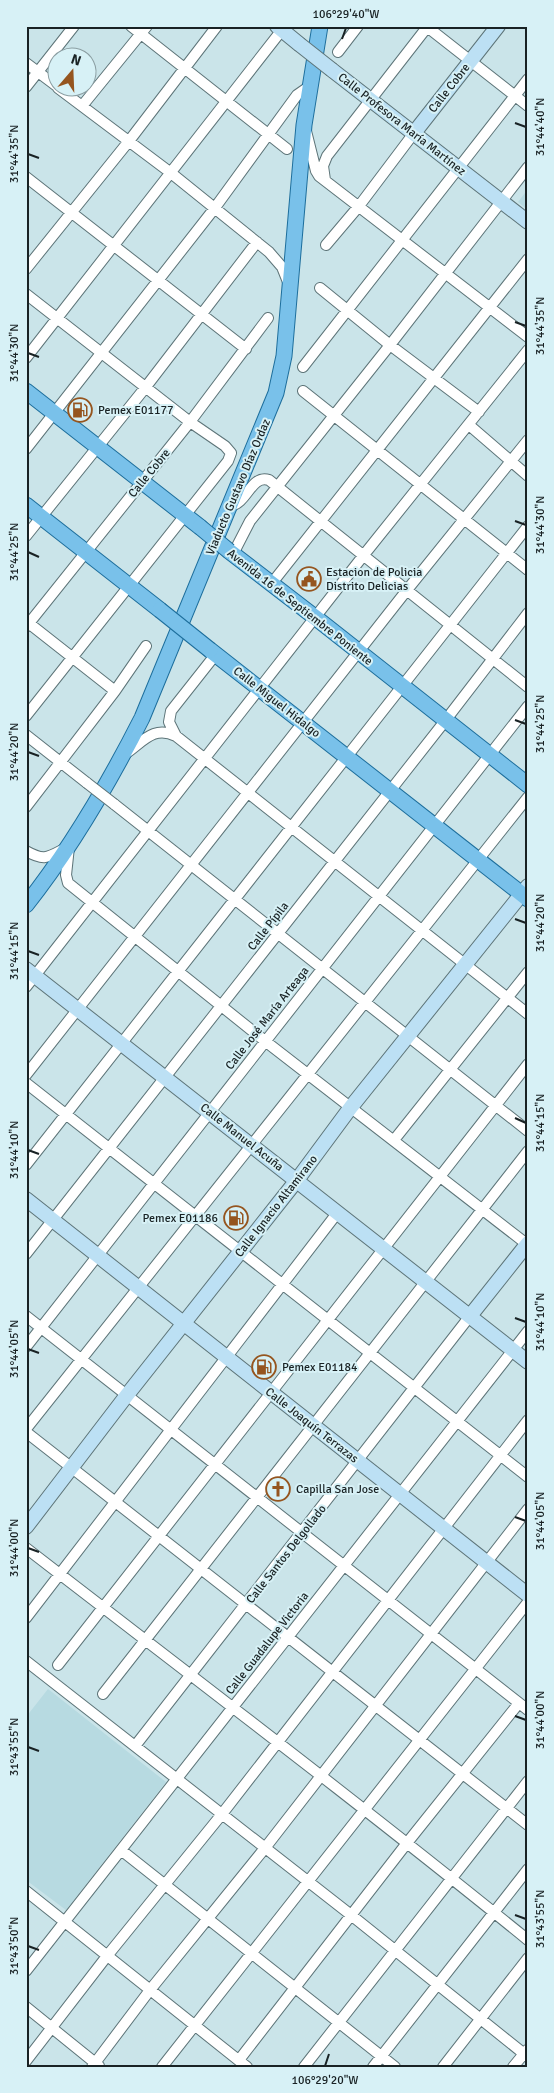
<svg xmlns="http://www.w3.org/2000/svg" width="554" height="2093" font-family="Signika,sans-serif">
<rect width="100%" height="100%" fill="#cae4e9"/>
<!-- built -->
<path fill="#b7dae1" d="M528,189V210L518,202Z
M48,1689L166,1782L66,1910L26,1880V1717Z"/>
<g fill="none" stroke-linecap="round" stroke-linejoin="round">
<!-- street casing -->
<g stroke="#5d7478" stroke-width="12">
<path id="street" d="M131,26L287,149
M426,26L528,106
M338,52L358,26
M26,63L58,87
M26,87L74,26
M58,88L171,173L269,252L282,267L288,282
M82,106L147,26
M306,131L316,171L319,176L528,337
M26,177L246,349
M325,180L323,166L327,156L428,26
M326,245L359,206L414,133
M26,269L129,141L217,26
M320,288L390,345L479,412
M26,294L190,422L225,446L231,453L228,461L26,716
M26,358L285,26
M303,367L528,79
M303,391L528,570
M469,425L528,476
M26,449L214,209L297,95L310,86
M230,506C247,504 251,474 269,480L528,687
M26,536L145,388L257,242
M233,554L250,521L390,345L528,167
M272,583L528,259
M26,621L115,691
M26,627L190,422L268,318
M216,654L171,711L169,722L176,736L528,1014
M26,735L87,783
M125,754C143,742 153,725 176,736
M114,804L528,1131
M26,807L115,691L146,646
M69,847L66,875L68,883L265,1041L528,1245
M26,851C44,861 47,858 64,849
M26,987L363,556L528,350
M26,1075L407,590L528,440
M26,1083L528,1477
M394,1140L528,972
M26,1165L528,526
M26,1254L445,721L528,613
M26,1316L528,1710
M26,1347L528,706
M26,1429L528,797
M26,1432L528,1825
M26,1548C194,1678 363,1806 528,1940
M26,1618L338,1212
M26,1661L351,1915L528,2057
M58,1665L528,1064
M103,1694L528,1151
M135,1746L470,1316
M121,1850L395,2067
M26,1891L247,2067
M26,1971L528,1331
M26,2007L99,2066
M239,2060L407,1843L519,1703
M26,2061L107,1956L222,1814L528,1420
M92,2067L150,1990L265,1848L528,1509
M162,2067L528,1602
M304,2067L528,1781
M373,2067L528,1869
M443,2067L528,1958
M513,2067L527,2050"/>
</g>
<!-- secondary casing -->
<g stroke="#5d7478" stroke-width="16">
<path id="secondary" d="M277,26L299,44
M332,70L528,222
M414,133L498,26
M26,969L528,1362
M26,1199L528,1595
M470,1316L528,1243
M26,1527L127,1395L297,1180L351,1107L528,886"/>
</g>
<!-- primary casing -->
<g stroke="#1d6e9c" stroke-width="17">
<path id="primary" d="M26,391L200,527
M26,505L160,610
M229,551L316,618L528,785
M210,650L528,899
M26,905C72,847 109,783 142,718L276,393L284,356L304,125L320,26"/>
</g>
<!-- street -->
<use href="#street" stroke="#fff" stroke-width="10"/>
<!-- secondary -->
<use href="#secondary" stroke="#bce0f4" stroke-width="14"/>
<!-- primary -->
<use href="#primary" stroke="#79c1ea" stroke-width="15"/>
<!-- street-bridge casing -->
<g stroke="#5d7478" stroke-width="12" stroke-linecap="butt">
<path id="street-bridge" d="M87,783L114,804"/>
</g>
<!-- secondary-bridge casing -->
<g stroke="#5d7478" stroke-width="16" stroke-linecap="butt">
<path id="secondary-bridge" d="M299,44L332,70"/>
</g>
<!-- primary-bridge casing -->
<g stroke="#1d6e9c" stroke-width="17" stroke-linecap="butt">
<path id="primary-bridge" d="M200,527L229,551
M160,610L210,650"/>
</g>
<!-- street-bridge -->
<use href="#street-bridge" stroke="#fff" stroke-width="10"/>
<!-- secondary-bridge -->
<use href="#secondary-bridge" stroke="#bce0f4" stroke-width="14"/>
<!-- primary-bridge -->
<use href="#primary-bridge" stroke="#79c1ea" stroke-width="15"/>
</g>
<!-- ticks -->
<path fill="none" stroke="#192224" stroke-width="2" d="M342,39L346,28M515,123L526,127M28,154L39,158M515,322L526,326M28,353L39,357M515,521L526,525M28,552L39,557M515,720L526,724M28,752L39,756M515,919L526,923M28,951L39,955M515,1118L526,1123M28,1150L39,1154M515,1318L526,1322M28,1349L39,1353M515,1517L526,1521M28,1548L39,1552M515,1716L526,1720M28,1747L39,1751M515,1915L526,1919M28,1946L39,1950M325,2066L329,2054"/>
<!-- icons -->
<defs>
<g id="fuel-ring" transform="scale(1.25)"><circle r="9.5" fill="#d7f1f6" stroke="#95551f" stroke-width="1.5"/><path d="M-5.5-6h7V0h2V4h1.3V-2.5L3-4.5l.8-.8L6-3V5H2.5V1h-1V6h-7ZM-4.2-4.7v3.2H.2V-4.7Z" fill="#95551f"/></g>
<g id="civic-ring" transform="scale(1.25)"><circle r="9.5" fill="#d7f1f6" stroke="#95551f" stroke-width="1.5"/><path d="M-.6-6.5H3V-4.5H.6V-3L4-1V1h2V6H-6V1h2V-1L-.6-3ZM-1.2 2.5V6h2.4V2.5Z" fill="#95551f"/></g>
<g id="church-ring" transform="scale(1.25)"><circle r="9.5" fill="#d7f1f6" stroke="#95551f" stroke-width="1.5"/><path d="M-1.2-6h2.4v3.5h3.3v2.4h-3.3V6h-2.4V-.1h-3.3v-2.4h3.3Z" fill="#95551f"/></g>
</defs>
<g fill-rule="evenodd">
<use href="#fuel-ring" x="80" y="410"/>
<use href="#civic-ring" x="309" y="579"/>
<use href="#fuel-ring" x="236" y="1218"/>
<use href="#fuel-ring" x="264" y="1367"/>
<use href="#church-ring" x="278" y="1489"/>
</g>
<g text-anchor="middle" stroke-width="4" stroke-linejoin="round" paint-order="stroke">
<!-- street labels -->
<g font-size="12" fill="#192224" stroke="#d7f1f6">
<text transform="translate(449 88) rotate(-52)" y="4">Calle Cobre</text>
<text transform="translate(402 124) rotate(38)" y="4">Calle Profesora María Martínez</text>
<text transform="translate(149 473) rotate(-51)" y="4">Calle Cobre</text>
<text transform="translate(238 487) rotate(-67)" y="4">Viaducto Gustavo Díaz Ordaz</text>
<text transform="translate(300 607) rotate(38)" y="4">Avenida 16 de Septiembre Poniente</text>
<text transform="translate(277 702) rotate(38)" y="4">Calle Miguel Hidalgo</text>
<text transform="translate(268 926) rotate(-52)" y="4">Calle Pípila</text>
<text transform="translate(267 1018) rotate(-52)" y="4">Calle José María Arteaga</text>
<text transform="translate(242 1137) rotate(38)" y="4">Calle Manuel Acuña</text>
<text transform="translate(276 1206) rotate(-52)" y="4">Calle Ignacio Altamirano</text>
<text transform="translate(312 1425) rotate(38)" y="4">Calle Joaquín Terrazas</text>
<text transform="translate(286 1554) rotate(-52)" y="4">Calle Santos Delgollado</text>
<text transform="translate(267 1643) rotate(-52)" y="4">Calle Guadalupe Victoria</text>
</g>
<!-- poi labels -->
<g font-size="12" fill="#192224" stroke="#d7f1f6" text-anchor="start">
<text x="98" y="414">Pemex E01177</text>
<text x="326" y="576">Estacion de Policia<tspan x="326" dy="14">Distrito Delicias</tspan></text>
<text x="218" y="1222" text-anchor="end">Pemex E01186</text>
<text x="282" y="1371">Pemex E01184</text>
<text x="296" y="1493">Capilla San Jose</text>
</g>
</g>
<!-- border -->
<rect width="554" height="2093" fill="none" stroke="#d7f1f6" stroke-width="55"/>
<!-- north arrow -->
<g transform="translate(72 72) rotate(19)"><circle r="24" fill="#d7f1f6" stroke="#8b9ea2"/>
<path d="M0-4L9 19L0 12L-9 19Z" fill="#95551f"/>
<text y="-8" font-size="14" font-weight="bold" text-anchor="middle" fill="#192224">N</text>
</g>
<rect x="28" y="28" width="498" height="2038" fill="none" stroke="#192224" stroke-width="2"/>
<g font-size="12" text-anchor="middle" fill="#192224">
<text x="346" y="18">106°29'40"W</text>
<text transform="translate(540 127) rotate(-90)" y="4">31°44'40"N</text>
<text transform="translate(14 154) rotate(-90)" y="4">31°44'35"N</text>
<text transform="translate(540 326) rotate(-90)" y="4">31°44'35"N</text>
<text transform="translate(14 353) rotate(-90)" y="4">31°44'30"N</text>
<text transform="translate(540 525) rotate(-90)" y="4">31°44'30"N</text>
<text transform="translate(14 552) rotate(-90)" y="4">31°44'25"N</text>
<text transform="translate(540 724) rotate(-90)" y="4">31°44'25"N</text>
<text transform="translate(14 752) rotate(-90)" y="4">31°44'20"N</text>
<text transform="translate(540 923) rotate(-90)" y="4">31°44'20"N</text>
<text transform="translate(14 951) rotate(-90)" y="4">31°44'15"N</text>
<text transform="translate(540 1123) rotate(-90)" y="4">31°44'15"N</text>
<text transform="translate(14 1150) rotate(-90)" y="4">31°44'10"N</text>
<text transform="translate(540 1322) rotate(-90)" y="4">31°44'10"N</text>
<text transform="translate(14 1349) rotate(-90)" y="4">31°44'05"N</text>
<text transform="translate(540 1521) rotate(-90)" y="4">31°44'05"N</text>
<text transform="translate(14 1548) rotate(-90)" y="4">31°44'00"N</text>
<text transform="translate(540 1720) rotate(-90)" y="4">31°44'00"N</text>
<text transform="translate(14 1747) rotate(-90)" y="4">31°43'55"N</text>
<text transform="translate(540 1919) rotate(-90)" y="4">31°43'55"N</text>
<text transform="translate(14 1946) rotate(-90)" y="4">31°43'50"N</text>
<text x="325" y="2084">106°29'20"W</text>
</g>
</svg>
